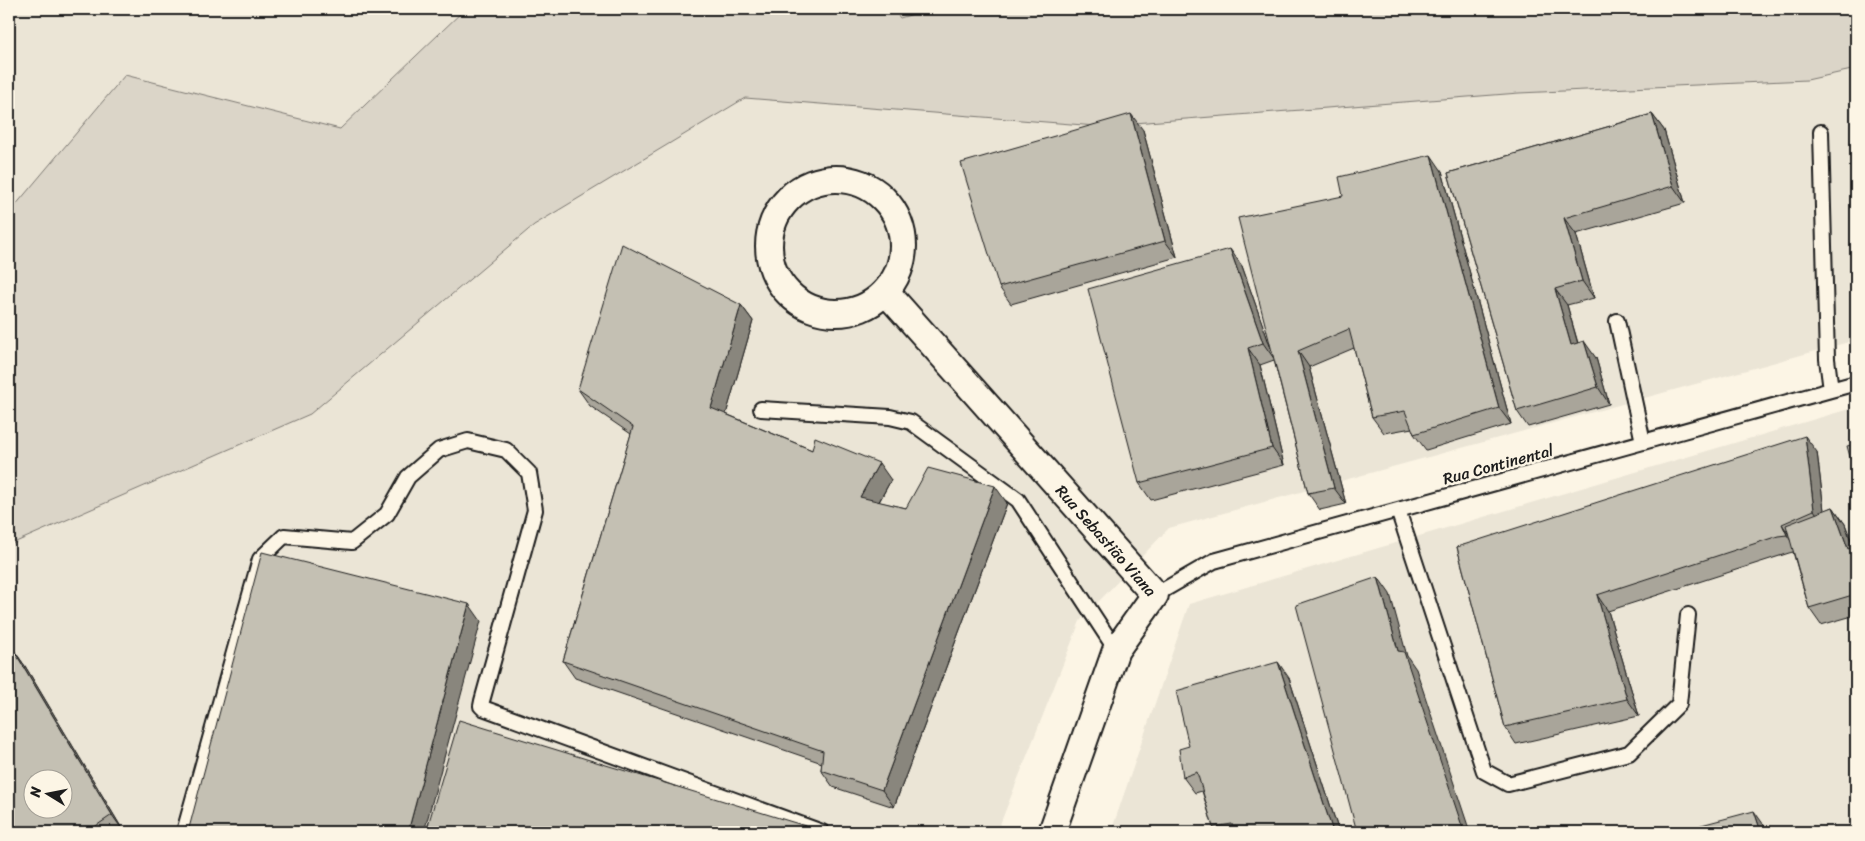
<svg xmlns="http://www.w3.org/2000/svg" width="1865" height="841" font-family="Sriracha,sans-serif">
<rect width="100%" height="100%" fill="#fcf5e5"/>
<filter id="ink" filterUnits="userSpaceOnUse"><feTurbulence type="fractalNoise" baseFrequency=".02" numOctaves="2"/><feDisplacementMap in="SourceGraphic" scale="10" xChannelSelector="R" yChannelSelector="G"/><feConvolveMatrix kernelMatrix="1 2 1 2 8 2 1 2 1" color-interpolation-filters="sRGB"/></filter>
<g filter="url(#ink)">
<!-- built -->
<path fill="#ebe5d6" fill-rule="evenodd" d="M9,9H1856V340L1169,528L1080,621L997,832H9ZM32,778H62V808H32Z
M1856,407V832H1111L1189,604Z"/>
<!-- green -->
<path fill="#dbd5c8" stroke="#7c7872" d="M465,9H893L900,18L930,9H1856V69L1807,80L1519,93L1096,126L745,98L534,225L310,414L9,545V213L125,75L340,129Z"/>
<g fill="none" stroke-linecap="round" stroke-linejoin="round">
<!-- lane casing -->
<g stroke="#1c1c1c" stroke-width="18">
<path id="lane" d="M1821,132L1827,359L1831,390
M1617,321L1643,442
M761,409L890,417L911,422L1018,500L1116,650
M1398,510L1484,771L1508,784L1629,753L1679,704L1688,615
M1155,595L1214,561L1856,383
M184,832L260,559L284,536L352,542L387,514L408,477L439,450L468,441L506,450L529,473L535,510L482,701L481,706L483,708L822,832"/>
</g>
<!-- street casing -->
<g stroke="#1c1c1c" stroke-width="30">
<g id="street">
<circle cx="836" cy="246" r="67"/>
<path id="s1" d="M886,292L1155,595L1116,650L1052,832"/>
</g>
</g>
<!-- lane -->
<use href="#lane" stroke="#fcf5e5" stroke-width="14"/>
<!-- street -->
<use href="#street" stroke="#fcf5e5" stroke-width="26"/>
</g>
<!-- wall -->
<path fill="#a9a59a" stroke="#1c1c1c" d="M1652,114L1664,130L1685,203L1576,234L1594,298L1567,305L1578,343L1596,358L1609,404L1528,427L1517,411L1448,173Z
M1143,130L1177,257L1011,304L999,287Z
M1442,171L1511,424L1426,450L1414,434L1412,428L1384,433L1372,417L1354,348L1309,367L1346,504L1320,510L1308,493L1274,360L1260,365L1284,465L1151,500L1139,483L1242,266L1273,355L1343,196Z
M741,305L753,321L726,414L812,450L891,480L879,502L906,508L1007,503L894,807L833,787L821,770L822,763L575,678L563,661L631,434L590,406L578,389Z
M1817,452L1824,511L1833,507L1845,524L1854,547L1856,546V615L1821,625L1809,608L1793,552L1789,553L1608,611L1639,716L1516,744L1505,727L1457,547Z
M13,649L25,666L124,832H9Z
M1289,678L1339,832H1217L1213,827L1202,791L1195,793L1183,777L1189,746Z"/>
<!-- shaded-wall -->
<path fill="#89867d" stroke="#1c1c1c" d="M1131,114L1143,130L1177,257L1165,241Z
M1652,114L1664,130L1685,203L1673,186Z
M1431,155L1442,171L1511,424L1499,408Z
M1564,218L1576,234L1594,298L1582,281Z
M1230,249L1242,266L1275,360L1263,343Z
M1555,289L1567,305L1583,362L1571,345Z
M741,305L753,321L723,425L711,408Z
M1584,341L1596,358L1609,404L1598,387Z
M1248,348L1260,365L1284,465L1272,448Z
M1298,351L1309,367L1346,504L1334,488Z
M1805,436L1817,452L1826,527L1814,510Z
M879,463L891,480L872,514L860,497Z
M995,486L1007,503L894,807L882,790Z
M1833,507L1845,524L1856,555L1848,549Z
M1782,524L1793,541L1798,552L1787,535Z
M1378,577L1390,594L1407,656L1416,669L1470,832H1464L1398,651Z
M1597,595L1608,611L1639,716L1627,699Z
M469,604L481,621L424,832H408Z
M13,649L25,666L124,832L112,815Z
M1278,662L1289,678L1339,832H1333Z
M1754,811L1766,828L1767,832H1761Z"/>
<!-- building -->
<path fill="#c4c0b3" stroke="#1c1c1c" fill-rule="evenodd" d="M1131,114L1165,241L999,287L961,163Z
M1652,114L1673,186L1564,218L1582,281L1555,289L1571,345L1584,341L1598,387L1517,411L1448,173Z
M1431,155L1499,408L1414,434L1405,411L1372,417L1349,329L1298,351L1334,488L1308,493L1238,218L1343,196L1339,177Z
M622,244L741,305L711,408L812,450L815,437L879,463L860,497L906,508L928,468L995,486L882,790L821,770L823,751L563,661L633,427L578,389Z
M1230,249L1263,343L1248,348L1272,448L1139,483L1088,289Z
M1805,436L1814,510L1782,524L1787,535L1778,536L1597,595L1627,699L1505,727L1457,547Z
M1856,444V478L1847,446Z
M1833,507L1848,549L1856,546V576H1854L1856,585V594L1809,608L1786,525Z
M262,552L469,604L408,832H188Z
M1378,577L1398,651L1404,652L1464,832H1357L1296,605Z
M13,649L112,815L87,832H9V652ZM32,778H62V808H32Z
M1278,662L1333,832H1233L1232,824L1213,827L1197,772L1183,777L1179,749L1189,746L1176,691Z
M459,720L825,832H426Z
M1754,811L1761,832H1675Z"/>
</g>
<g text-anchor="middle" stroke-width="5" stroke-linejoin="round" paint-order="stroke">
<!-- street labels -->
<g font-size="16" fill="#1c1c1c" stroke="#fcf5e5">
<text transform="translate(1498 464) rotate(-15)" y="6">Rua Continental</text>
<text dy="6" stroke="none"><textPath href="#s1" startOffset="332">Rua Sebastião Viana</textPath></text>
</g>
</g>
<!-- margin -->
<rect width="1865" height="841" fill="none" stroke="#fcf5e5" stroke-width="30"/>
<rect x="15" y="15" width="1835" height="811" fill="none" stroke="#1c1c1c" stroke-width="2" filter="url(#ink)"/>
<!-- north arrow -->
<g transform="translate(48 794) rotate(280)"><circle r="24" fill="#fcf5e5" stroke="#a29e95"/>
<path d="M0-4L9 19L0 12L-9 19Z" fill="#1c1c1c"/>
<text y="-8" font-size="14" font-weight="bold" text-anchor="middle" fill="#1c1c1c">N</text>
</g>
</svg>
